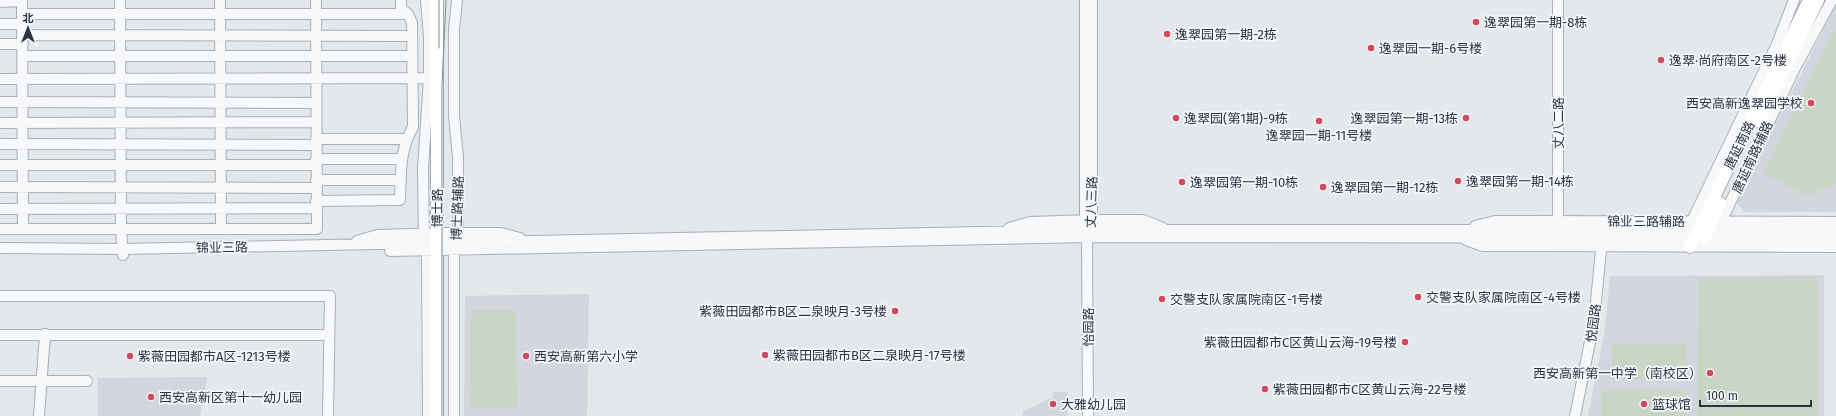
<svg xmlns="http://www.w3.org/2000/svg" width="1836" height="416" font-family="'Fira Sans','Noto Sans SC',sans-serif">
<rect width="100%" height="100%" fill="#e4e7ec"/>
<!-- built -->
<path fill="#d2d6de" d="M1836,5V212H1744L1736,201Z
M1824,275V416H1588L1605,330L1610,276Z
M589,294L587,416H464L465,296Z
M207,377L200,416H98V378Z
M1053,392H1068L1067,416H1023V411L1053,397Z"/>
<!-- green -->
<path fill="#c9d6c5" d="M1833,32L1836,33V184L1808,195L1763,173Z
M1818,277V416H1697L1698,278Z
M474,310L516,311L517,408H470V314Z
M1612,344H1687V379H1612Z
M1601,391H1687V416H1601Z"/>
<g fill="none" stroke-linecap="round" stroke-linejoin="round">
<!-- minor casing -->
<g stroke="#a9aeb7" stroke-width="12">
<path id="minor" d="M22,0L23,229
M120,0L121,230L123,255
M220,0L221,229
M426,0L429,37V78L423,168L424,243L427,250L428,416
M1085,0V230L1087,237L1088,416
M0,2L22,1
M23,14H408
M0,24H23
M23,35L412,36
M0,44H23
M23,56H412
M0,79L429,78
M0,102L316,103
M0,123L316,122
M316,139H407
M0,144L316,145
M316,159H401
M0,165H316
M316,180H401
M0,187L316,188
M316,201L400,200C401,173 399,152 413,127L412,23L408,14L401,8V0
M0,209L316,208
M1475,226L1495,221L1836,222
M1558,226V0
M1719,226L1795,68L1832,0
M1689,227L1777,44L1794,0
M1009,228L1030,222L1092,220H1143L1163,228
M0,229H317L316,0
M1088,236L1092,230V0
M1466,240L1483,246L1836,247
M357,241L377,235L445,233H501L520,238
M0,248L123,249L1085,230H1836
M390,251L1087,237L1836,238
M0,296H330L328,416
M0,335H329
M0,381H87
M39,416L45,334
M454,416V250L458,243V158L454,116V30L457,0
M1575,416L1594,322L1602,240"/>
</g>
<!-- major casing -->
<g stroke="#a3abb8" stroke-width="14">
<path id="major" d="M437,0V416
M1759,121L1818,0
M1704,238L1720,203
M1690,247L1809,0"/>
</g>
<!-- minor -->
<use href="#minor" stroke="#f7f8fa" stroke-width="10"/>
<!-- major -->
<use href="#major" stroke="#fff" stroke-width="12"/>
<!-- tram -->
<path stroke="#7d8696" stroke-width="1" d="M439,0V48
M442,416V85L446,0"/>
</g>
<!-- markers -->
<g fill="#d1495b" stroke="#f4f6f9" stroke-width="1.5">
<circle cx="1476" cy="22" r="4"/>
<circle cx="1167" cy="34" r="4"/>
<circle cx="1371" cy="48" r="4"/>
<circle cx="1661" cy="60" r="4"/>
<circle cx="1811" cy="103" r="4"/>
<circle cx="1176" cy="118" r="4"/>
<circle cx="1466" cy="118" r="4"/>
<circle cx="1319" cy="121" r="4"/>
<circle cx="1458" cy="181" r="4"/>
<circle cx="1182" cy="182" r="4"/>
<circle cx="1323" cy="187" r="4"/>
<circle cx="1418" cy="297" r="4"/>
<circle cx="1162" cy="299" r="4"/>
<circle cx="895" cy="311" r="4"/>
<circle cx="1405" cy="342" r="4"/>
<circle cx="765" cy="355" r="4"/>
<circle cx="130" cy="356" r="4"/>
<circle cx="526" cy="356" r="4"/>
<circle cx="1710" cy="373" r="4"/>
<circle cx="1265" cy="389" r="4"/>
<circle cx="151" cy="397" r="4"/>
<circle cx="1053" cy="404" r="4"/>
<circle cx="1644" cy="404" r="4"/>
</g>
<g text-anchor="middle" stroke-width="3.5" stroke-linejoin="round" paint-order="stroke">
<!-- poi labels -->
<g font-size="13" fill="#2b3445" stroke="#f4f6f9" text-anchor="start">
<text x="1484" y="27">逸翠园第一期-8栋</text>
<text x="1175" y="39">逸翠园第一期-2栋</text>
<text x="1379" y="53">逸翠园一期-6号楼</text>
<text x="1669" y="65">逸翠·尚府南区-2号楼</text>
<text x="1803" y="108" text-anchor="end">西安高新逸翠园学校</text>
<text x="1184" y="123">逸翠园(第1期)-9栋</text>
<text x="1458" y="123" text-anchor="end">逸翠园第一期-13栋</text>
<text x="1319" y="140" text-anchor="middle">逸翠园一期-11号楼</text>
<text x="1466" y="186">逸翠园第一期-14栋</text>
<text x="1190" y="187">逸翠园第一期-10栋</text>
<text x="1331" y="192">逸翠园第一期-12栋</text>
<text x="1426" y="302">交警支队家属院南区-4号楼</text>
<text x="1170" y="304">交警支队家属院南区-1号楼</text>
<text x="887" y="316" text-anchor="end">紫薇田园都市B区二泉映月-3号楼</text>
<text x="1397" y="347" text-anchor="end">紫薇田园都市C区黄山云海-19号楼</text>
<text x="773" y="360">紫薇田园都市B区二泉映月-17号楼</text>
<text x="138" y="361">紫薇田园都市A区-1213号楼</text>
<text x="534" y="361">西安高新第六小学</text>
<text x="1702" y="378" text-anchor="end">西安高新第一中学（南校区）</text>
<text x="1273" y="394">紫薇田园都市C区黄山云海-22号楼</text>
<text x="159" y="402">西安高新区第十一幼儿园</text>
<text x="1061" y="409">大雅幼儿园</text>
<text x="1652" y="409">篮球馆</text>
</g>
<!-- street labels -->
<g font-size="13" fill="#2b3445" stroke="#f4f6f9">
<text transform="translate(1558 123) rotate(-90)" y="5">丈八二路</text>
<text transform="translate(1739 145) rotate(-64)" y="5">唐延南路</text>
<text transform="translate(1752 157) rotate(-65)" y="5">唐延南路辅路</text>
<text transform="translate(1091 202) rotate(-88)" y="5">丈八三路</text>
<text transform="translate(437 208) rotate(-90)" y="5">博士路</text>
<text transform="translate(457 208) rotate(-88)" y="5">博士路辅路</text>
<text x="1646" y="226">锦业三路辅路</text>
<text transform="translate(222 247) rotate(-1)" y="5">锦业三路</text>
<text transform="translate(1593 323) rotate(-82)" y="5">悦园路</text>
<text transform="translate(1088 327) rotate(-90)" y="5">怡园路</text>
</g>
</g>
<!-- north arrow -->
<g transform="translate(28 28)" stroke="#f4f6f9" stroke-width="3" paint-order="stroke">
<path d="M0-3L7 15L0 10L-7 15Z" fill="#2b3445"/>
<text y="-6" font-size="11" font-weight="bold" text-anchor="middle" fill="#2b3445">北</text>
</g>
<!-- scale -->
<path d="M1700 400v6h111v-6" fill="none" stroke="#2b3445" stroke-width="2"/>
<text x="1706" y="400" font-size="12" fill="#2b3445" stroke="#f4f6f9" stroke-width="3" paint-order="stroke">100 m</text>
</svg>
